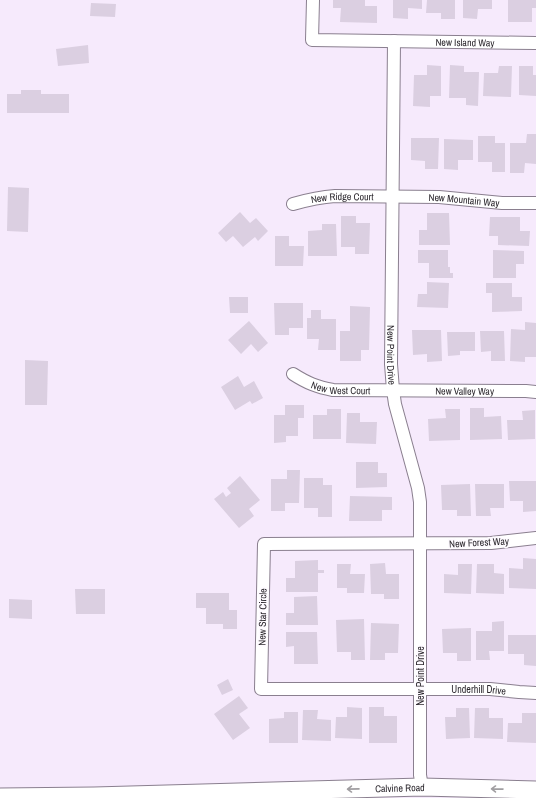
<svg xmlns="http://www.w3.org/2000/svg" width="536" height="798" font-family="'Archivo Narrow',sans-serif">
<rect width="100%" height="100%" fill="#f6eafc"/>
<!-- building -->
<path fill="#dbcfe1" d="M333,0H365V6H377V23L340,22L341,8H333Z
M393,0H422V9L408,8V19L393,18Z
M427,0H455V19H441V13H426Z
M463,0H492V9H478L477,19L463,18Z
M508,0H536V8H532V22H508Z
M91,3L116,4L115,17L90,16Z
M88,45L89,63L58,66L56,49Z
M427,65L441,66V96H430V107L413,106L414,75H427Z
M450,65L464,66V72H479L478,106L466,105V98H449Z
M499,66H512L511,97L483,96L484,73H498Z
M519,66H533V75H536V96L519,95Z
M21,90H41V94H69V113H7V94H21Z
M527,134H536V164L525,163L524,173H510V143H526Z
M478,136H495V143H505V172H492V162H478Z
M411,138H439L438,169H425V161L411,160Z
M444,139L473,140V160H458V170L444,169Z
M8,187L29,188L28,232L7,231Z
M240,212L250,223L256,218L268,231L258,241L255,237L243,247L233,236L226,242L218,233Z
M427,213H449L450,245H419V230H427Z
M341,216H356V223H370L369,254H355V247H341Z
M490,217H520V231H530L529,246L498,245V236H489Z
M322,224H336L337,256H308V231L322,230Z
M275,236H289V246H304L303,266H275Z
M418,250H448V267H450V273H453V278H429V263H418Z
M493,250L524,251V264H516V278H493Z
M427,282L449,283L448,308L417,307L418,294H427Z
M486,283H512V297H522V311L492,312V293H486Z
M229,297H248V313H230Z
M274,303H303V328H289V335H275Z
M350,306L370,307L369,350H361V361H340V331H350Z
M311,310H321V319H336V350H318L319,339H307V318H311Z
M249,321L268,343L258,352L251,344L241,354L228,340Z
M525,322L536,323V357H525V362L510,361L511,329L525,330Z
M412,330H441L442,361L427,362V354L413,355Z
M480,331H504L505,361H491V351L481,352Z
M447,332H475V351H460V355L448,356Z
M25,360L48,361L47,405H25Z
M238,376L244,387L254,381L263,398L252,404L250,401L235,410L221,387Z
M285,405H304V418H298V436H286V442L274,443V415H285Z
M470,408H484V417L501,416L502,439L470,440Z
M327,409H341V439H313V415H327Z
M445,409H460V440L429,441L428,419L446,418Z
M535,410V439L508,440L507,420H523L522,411Z
M347,413H360V422H377L376,444L346,443Z
M356,462H378V473H387V487L356,488Z
M287,470H300L299,503H285V511H271V479H287Z
M240,476L260,500L249,509L254,516L239,528L214,499L223,492L226,497L231,493L227,488Z
M304,478H323V485H332V517H318V508H304Z
M509,481H536V511L523,512V501H510Z
M470,484L471,516H457V510H442L441,485Z
M475,484H504V508H490L491,516H476Z
M350,496L392,497V510H382V521H349Z
M523,558L536,559V589L509,588V568L523,569Z
M318,560V570H324V573H318V592H286V578H295V561Z
M385,563L386,574H399V599H384V594H371L370,564Z
M337,564H351L350,574H365L364,593H347V588H337Z
M458,564H472L471,594L444,593V574L458,575Z
M477,564H494V573L504,574V594L476,593Z
M75,589H105V614H76Z
M196,593H229V610H237V629H223V624H206V608H196Z
M317,596L318,625H286V613H294V597Z
M9,599L32,600V619L9,618Z
M364,619L365,660H351V652H337L336,620Z
M504,621V651H489L490,660H476V631H492V622Z
M371,623L399,624L398,653H385V660H370Z
M471,628V661H457V653H443L442,629Z
M286,632H317L318,664H294V646L286,647Z
M508,635H536V666L524,665V654H508Z
M228,679L233,690L222,695L217,685Z
M239,696L248,708L239,714L250,728L233,740L214,714Z
M347,707L362,708V739L335,738L336,717H347Z
M369,707H384V716H397V743H369Z
M456,708H469L470,738L446,739L445,717H456Z
M475,708H489V718H503V739L474,738Z
M303,710H318L317,719L331,720V741L302,740Z
M284,712H298V743H269V719L284,718Z
M522,713H536V743L507,742L508,723H522Z"/>
<g fill="none" stroke-linecap="round" stroke-linejoin="round">
<!-- minor casing -->
<g stroke="#8a7f8f" stroke-width="14">
<g id="minor">
<path id="s1" d="M313,0L312,40L536,43"/>
<path id="s2" d="M394,41L391,364L393,390L395,404L418,488L420,502V775L422,787"/>
<path id="s3" d="M293,204C307,200 320,197 335,196L439,197L502,203H536"/>
<path id="s4" d="M293,374C307,383 317,387 333,390L526,391L536,392"/>
<path id="s5" d="M536,538L491,543L264,544L261,689H490L519,692L536,693"/>
</g>
</g>
<!-- secondary casing -->
<g stroke="#8a7f8f" stroke-width="19">
<g id="secondary">
<path id="s6" d="M0,797L94,796L422,787L536,790"/>
</g>
</g>
<!-- minor -->
<use href="#minor" stroke="#fff" stroke-width="12"/>
<!-- secondary -->
<use href="#secondary" stroke="#fff" stroke-width="17"/>
</g>
<!-- one-way arrows -->
<defs><path id="oneway-shaft" d="M-6 0H5M1.5-3L5.5 0L1.5 3" fill="none" stroke-width="1.6" stroke-linecap="round" stroke-linejoin="round"/></defs>
<g stroke="#a09ea1">
<use href="#oneway-shaft" transform="translate(353 789) rotate(179)"/>
<use href="#oneway-shaft" transform="translate(497 789) rotate(-179)"/>
</g>
<g text-anchor="middle" stroke-width="3.5" stroke-linejoin="round" paint-order="stroke">
<!-- street labels -->
<g font-size="10" fill="#2c282e" stroke="#fefbff">
<text dy="4" stroke="none"><textPath href="#s1" startOffset="193">New Island Way</textPath></text>
<text dy="4" stroke="none"><textPath href="#s3" startOffset="50">New Ridge Court</textPath></text>
<text dy="4" stroke="none"><textPath href="#s3" startOffset="172">New Mountain Way</textPath></text>
<text dy="4" stroke="none"><textPath href="#s2" startOffset="314">New Point Drive</textPath></text>
<text dy="4" stroke="none"><textPath href="#s4" startOffset="51">New West Court</textPath></text>
<text dy="4" stroke="none"><textPath href="#s4" startOffset="175">New Valley Way</textPath></text>
<text transform="translate(479 542) rotate(-3)" y="4">New Forest Way</text>
<text transform="translate(262 617) rotate(-89)" y="4">New Star Circle</text>
<text transform="translate(420 676) rotate(-90)" y="4">New Point Drive</text>
<text dy="4" stroke="none"><textPath href="#s5" startOffset="635">Underhill Drive</textPath></text>
<text dy="4" stroke="none"><textPath href="#s6" startOffset="400">Calvine Road</textPath></text>
</g>
</g>
</svg>
